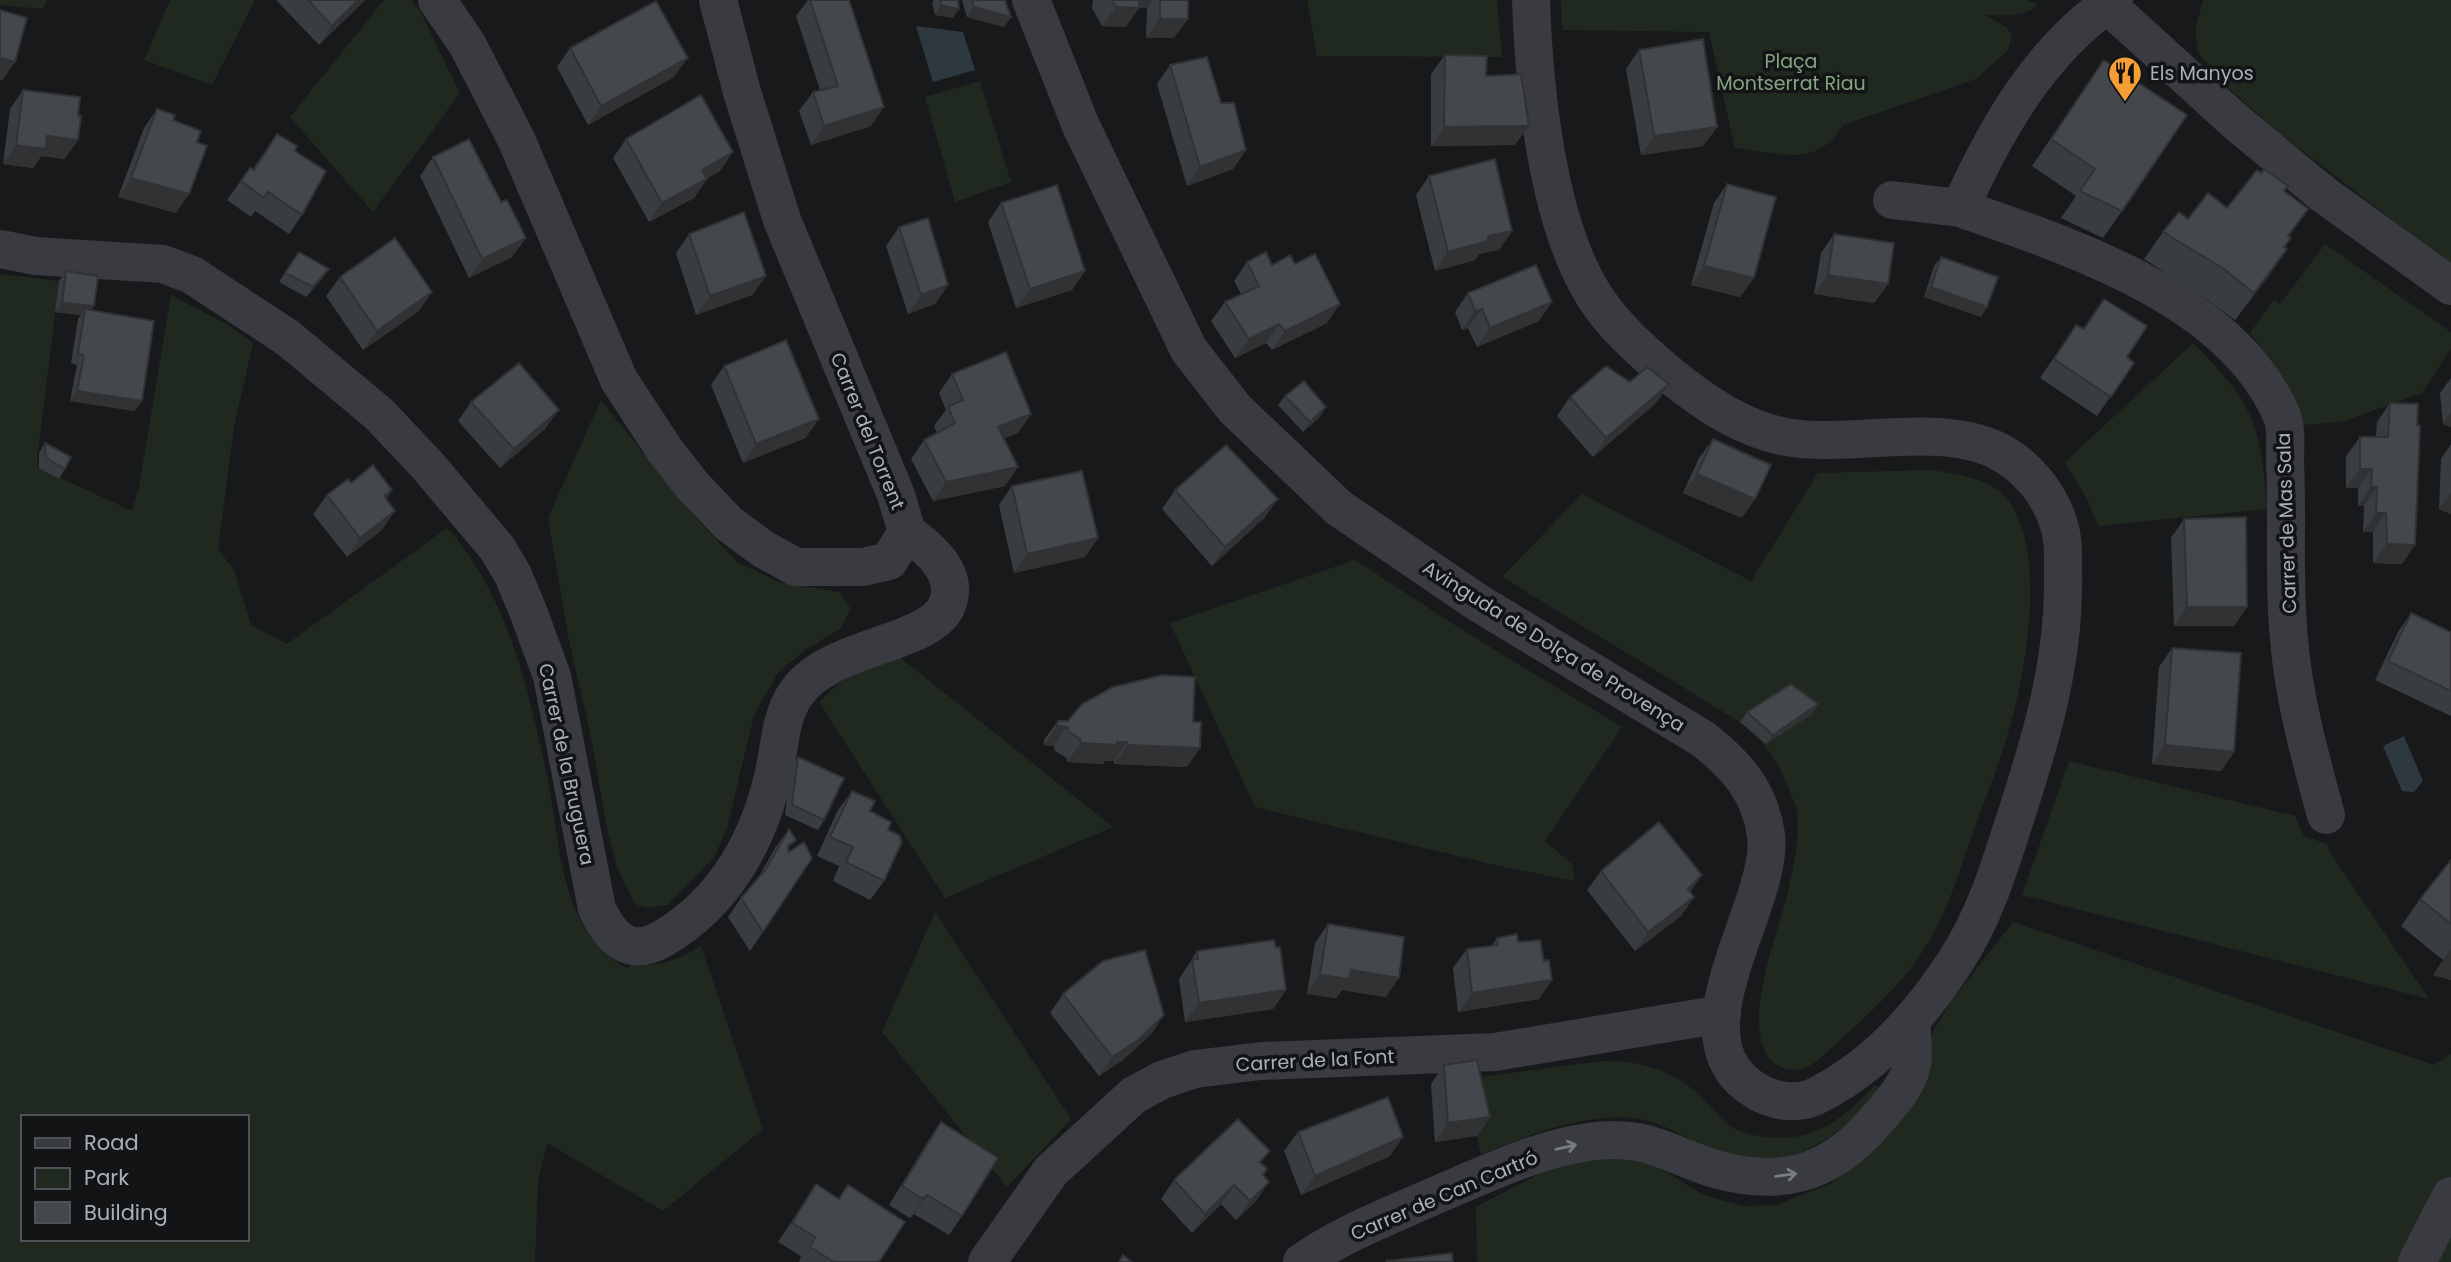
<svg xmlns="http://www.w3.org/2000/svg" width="2451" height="1262" font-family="Poppins,sans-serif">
<rect width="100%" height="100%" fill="#18191b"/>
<!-- green -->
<path fill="#202920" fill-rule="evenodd" d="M0,0H47L43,9L0,5Z
M170,0H255L212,85L144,60Z
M384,0H411L419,9L460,93L373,212L290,117Z
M1307,0H1497L1502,57L1317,56Z
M1561,0H2027L2038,4C2026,18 2001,15 1985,15L2006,27L2012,35L2008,50L1976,79L1843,125C1817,169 1779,153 1735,148L1709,32L1562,30Z
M2203,0H2451V265L2278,132L2227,87L2198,52L2195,30Z
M980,81L1011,182L955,202L925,97Z
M2325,244L2451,332V349L2422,393L2341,422L2302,425L2276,367L2250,333L2274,300L2280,304Z
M0,274L59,281L37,460L39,468L132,511L139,487L171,295L230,326L253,343L234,427L218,549L234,570L251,625L287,644L447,528C506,592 528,687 546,771C562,842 556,929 628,969L631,964C658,968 678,960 701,946L763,1129L663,1211L547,1143L538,1181L535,1262H0ZM23,1117H247V1239H23Z
M2193,343C2254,404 2261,424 2267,509L2098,526L2087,499L2065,462Z
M601,400L685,506L737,562L779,582L839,592L851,609L840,629L805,650L778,673L754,715L727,828L715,856L668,905L646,908L635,904L618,870L608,833L589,727L569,641L548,518Z
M1932,470C1959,475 1992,478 2009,501C2047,555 2026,673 2008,733C1999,765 1986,797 1974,829C1962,864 1951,901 1933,934C1910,976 1876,1008 1840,1040C1825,1053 1807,1077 1783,1068C1732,1048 1777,935 1786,899C1793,870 1800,840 1797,810C1796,804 1793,800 1791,794C1779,763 1767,743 1740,722L1502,577L1582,494L1751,581L1818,473Z
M1355,560L1459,628L1622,727L1545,841L1572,864L1575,881L1495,865L1255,807L1170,623Z
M898,656L1113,827L945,898L819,702L844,679Z
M2069,761L2295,816L2304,836L2327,844L2329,851L2429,999L2022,895Z
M935,912L1071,1119L1007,1187L882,1032Z
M2013,922L2434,1065L2451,1054V1262H1477L1476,1207L1537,1175L1570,1162L1596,1157L1648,1160L1703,1195L1744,1206L1776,1205L1830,1184L1866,1158L1892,1130L1923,1067L1933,1032L1951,1001Z
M1603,1061C1643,1060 1677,1072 1706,1101C1715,1110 1721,1121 1732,1127C1743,1134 1756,1136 1768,1137C1816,1142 1844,1118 1875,1085L1880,1088C1850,1126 1815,1156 1766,1160C1758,1161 1747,1163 1739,1161C1728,1159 1715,1152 1705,1147C1679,1135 1660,1120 1631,1118C1579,1114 1528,1136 1481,1154L1463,1079Z"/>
<!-- water -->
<path fill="#2e393f" d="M916,26L963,32L975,70L933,82Z
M2404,736L2423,781L2414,792L2402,791L2383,746Z"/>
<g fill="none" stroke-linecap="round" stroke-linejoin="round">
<!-- street -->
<path stroke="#393b40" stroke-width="38" d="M437,0L467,44L516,139L619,380L664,449L692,485L728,523L763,549L796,567H863L889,561L907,532L896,495L782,220L742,92L718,0
M1031,0L1081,126L1189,350L1235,409L1339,508L1477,602L1703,739C1736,765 1760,791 1766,835C1775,906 1666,1040 1758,1092C1774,1101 1796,1105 1814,1097C1874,1068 1920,1016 1955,962C1983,920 1998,872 2013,825C2040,743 2065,662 2063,574C2063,559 2064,540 2059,525C2050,494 2027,466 1998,451C1940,422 1855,447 1792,438C1745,431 1706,404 1670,375C1643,352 1614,327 1595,297C1547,223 1534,88 1531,0
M2102,0L2236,122L2323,194L2451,286
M2114,0C2040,50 1996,129 1960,208C2071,247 2232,298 2282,416C2287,428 2285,449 2285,463C2288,521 2283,581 2289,639C2294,699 2310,757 2326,815
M1892,200L1960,208
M0,249L36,256L163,264L192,275L288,338L379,414L428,466L497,548L513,575L528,611L552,676L597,909C611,938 629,958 662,939C726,902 761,837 775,767C780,743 781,716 795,695C828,644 930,646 947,605C960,573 929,548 907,532
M987,1262L1051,1171L1134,1095L1162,1080L1195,1069L1261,1061L1495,1052L1722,1014
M1302,1262C1342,1234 1389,1216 1434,1196C1484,1175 1534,1150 1588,1142C1646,1133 1666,1154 1715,1169C1779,1187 1828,1175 1872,1125C1886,1109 1909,1085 1912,1064C1914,1050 1912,1035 1911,1021
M2417,1262L2451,1196"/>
</g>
<!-- wall -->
<path fill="#3a3d40" d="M276,0H365L319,45Z
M808,0H849L871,126L811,145L799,111L813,92L820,90L796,16Z
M934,0H958L953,18L935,15L932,2Z
M962,0H1005L1011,17L1004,27L967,17Z
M1093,0H1188L1174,38H1146L1147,8L1139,7L1126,27L1102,26L1092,8Z
M570,48L674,77L588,125L557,67Z
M1639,50L1717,127L1703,146L1641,155L1626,69Z
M1445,55L1486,76L1515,145L1431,146V74Z
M2104,60L2122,211L2103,238L2061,218L2076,196L2032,166Z
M1170,65L1221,103L1246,150L1233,169L1187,186L1157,84Z
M23,90L78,116L65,159L41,156L33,168L3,164L10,109Z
M157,109L197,142L176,213L118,197L144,128Z
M277,134L295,151L302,215L289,234L255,211L251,217L227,200L250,168L253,169Z
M626,139L733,152L720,171L707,178L694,198L649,222L613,158Z
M433,157L512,257L469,278L420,176Z
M1429,176L1512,231L1499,250L1479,254L1475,260L1435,271L1416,195Z
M1727,184L1754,278L1740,297L1691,285L1714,203Z
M2284,191L2289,236L2285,247L2287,249L2268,277L2235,320L2204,297L2144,259L2163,232L2188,219Z
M1001,203L1085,271L1072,290L1016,308L988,222Z
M899,227L948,285L935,304L908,314L886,246Z
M689,234L766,276L752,295L696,315L676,253Z
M1834,234L1888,284L1874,303L1814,294L1821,253Z
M299,252L329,269L322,279L306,297L279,282Z
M1941,257L1981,317L1924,297L1934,266Z
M1247,262L1272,265L1295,264L1327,323L1272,350L1266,343L1235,358L1211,321L1225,302L1241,294L1234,281Z
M66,271L91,310L135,411L70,401L77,365L71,363L78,319L81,315L55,312L59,281Z
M340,277L419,311L363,350L326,296Z
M1468,293L1539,321L1477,347L1468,328L1462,330L1455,312Z
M2104,299L2127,357L2134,363L2097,416L2040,378L2076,325L2083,329Z
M724,366L819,419L805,438L743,463L711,385Z
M952,374L1031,414L1018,433L1004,438L1005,486L933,501L911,459L924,440L937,433L934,426L946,410L939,393Z
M2451,378V427L2443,424L2440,393Z
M1630,382L1669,384L1656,403L1593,457L1557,416L1570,397Z
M1285,396L1320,417L1303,432L1278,405Z
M471,402L545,429L500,468L458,421Z
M2390,403L2402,564L2373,563V532H2363L2364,506H2358V488H2346V456L2360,437H2376L2377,422Z
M1713,439L1742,518L1683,493L1699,458Z
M45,443L65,469L59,479L39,468V453Z
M2451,444V514L2439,509L2441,459Z
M351,483L392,490L386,499L382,530L347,557L313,514L327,495Z
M1012,486L1098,538L1085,557L1014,573L999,505Z
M1175,490L1278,499L1264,518L1212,566L1162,509Z
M2184,519L2247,607L2234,626H2174L2171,538Z
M2411,613L2451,632V716L2375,680L2398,632Z
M2172,648L2234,752L2221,771L2152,764L2159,667Z
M1082,704L1187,767L1114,764V761H1105L1103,764L1067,762V758L1055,751L1054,746L1044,745V740L1058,721H1068Z
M1818,704L1812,714L1766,744L1740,722L1747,712Z
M798,757L824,820L818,830L785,815L791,766Z
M852,791L870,811L884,881L870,900L833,881L839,866L817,856L838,810Z
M789,829V850L763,932L750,951L728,917L741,898L758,878L775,848Z
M2451,860V980L2433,975L2443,960L2401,926L2420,899Z
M1601,871L1702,875L1690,892L1694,897L1681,916L1635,951L1587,890Z
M1328,924L1386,997L1342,990L1336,998L1307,994L1315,943Z
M1497,938L1518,942L1544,961L1539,999L1458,1012L1453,968L1467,949L1492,945Z
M1276,948L1286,990L1273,1009L1185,1022L1179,979L1197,951Z
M1063,994L1164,1015L1151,1034L1123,1060L1099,1076L1050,1013Z
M1444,1065L1490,1117L1477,1136L1435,1142L1431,1084Z
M941,1122L962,1216L949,1235L914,1214L910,1218L889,1205L928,1141Z
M1298,1132L1390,1156L1301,1195L1284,1151Z
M1261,1163L1263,1175L1256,1201L1236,1220L1221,1204L1192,1233L1161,1199L1174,1180Z
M816,1184L879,1262H799L801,1256L778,1242Z"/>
<!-- shaded-wall -->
<path fill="#303234" d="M358,0H365L319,45L332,26Z
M1131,0H1152L1147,8L1126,7Z
M941,5L959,9L953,18L935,15Z
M974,7L1011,17L1004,27L967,17Z
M1116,7L1139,8L1126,27L1102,26Z
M1160,19H1188L1174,38H1146Z
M0,58L15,62L2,81L0,80Z
M688,58L674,77L588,125L601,106Z
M884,107L871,126L811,145L824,126Z
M1529,126L1515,145L1431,146L1444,127Z
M1717,127L1703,146L1641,155L1654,136Z
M47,136L78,140L65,159L41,156L33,168L3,164L16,145Z
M1246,150L1233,169L1187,186L1200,167Z
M733,152L720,171L689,189L702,170Z
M131,178L189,194L176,213L118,197Z
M707,179L694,198L649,222L662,203Z
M1512,231L1499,250L1479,254L1475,260L1435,271L1448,252L1488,236Z
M526,238L512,257L469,278L482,259Z
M2287,249L2268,277L2235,320L2254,293Z
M1704,266L1754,278L1740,297L1691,285Z
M329,269L322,279L306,297L313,287Z
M1085,271L1072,290L1016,308L1030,289Z
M1828,275L1888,284L1874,303L1814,294Z
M766,276L752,295L696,315L710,296Z
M948,285L935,304L908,314L921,295Z
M1931,287L1987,307L1981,317L1924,297Z
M432,292L419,311L363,350L377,331Z
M1552,302L1539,321L1477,347L1490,328Z
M62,303L94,306L87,316L85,309L81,315L55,312Z
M1340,304L1327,323L1272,350L1285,331Z
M1482,309L1468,328L1462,330L1475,311Z
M1279,324L1266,343L1235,358L1249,339Z
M1669,384L1656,403L1593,457L1606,438Z
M77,391L142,401L135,411L70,401Z
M1326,407L1320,417L1303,432L1310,422Z
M559,410L545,429L500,468L514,449Z
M2451,412V427L2443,424Z
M1031,414L1018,433L985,446L998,427Z
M819,419L805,438L743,463L756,444Z
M1018,467L1005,486L933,501L946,482Z
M2360,469H2372L2358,488H2346Z
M1697,474L1755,499L1742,518L1683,493Z
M2371,487H2377L2364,506H2358Z
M2451,492V514L2439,509Z
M1278,499L1264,518L1212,566L1225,547Z
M395,511L382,530L347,557L360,538Z
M2376,513H2386L2373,532H2363Z
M1098,538L1085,557L1014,573L1027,554Z
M2387,544L2415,545L2402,564L2373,563Z
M2187,607H2247L2234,626H2174Z
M1818,704L1812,714L1766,744L1773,735Z
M1057,726L1067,727L1054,746L1044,745Z
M1117,742H1127L1114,761H1105L1103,764L1067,762L1081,743Z
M1128,745L1200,748L1187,767L1114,764Z
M2165,745L2234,752L2221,771L2152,764Z
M1702,875L1689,894L1688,889Z
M1694,897L1681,916L1635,951L1648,932Z
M2451,949V980L2433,975Z
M1351,970L1399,978L1386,997L1342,990L1336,998L1307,994L1320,975Z
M1552,980L1539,999L1458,1012L1472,993Z
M1286,990L1273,1009L1185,1022L1199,1003Z
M1164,1015L1151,1034L1123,1060L1099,1076L1112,1057Z
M1490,1117L1477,1136L1435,1142L1448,1123Z
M1403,1137L1390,1156L1301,1195L1315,1176Z
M1269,1182L1256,1201L1236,1220L1250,1201Z
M1234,1185L1221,1204L1192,1233L1205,1214Z
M927,1195L914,1214L910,1218L923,1199Z"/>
<!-- building -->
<path fill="#44474b" stroke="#303234" stroke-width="2" d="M308,0H358L332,26Z
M810,0H849L884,107L824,126L813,92L838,86Z
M940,0H958L959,9L941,5Z
M972,0H1005L1011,17L974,7Z
M1112,0H1139V8L1116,7Z
M1160,0H1188V19H1160Z
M656,1L688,58L601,106L570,48Z
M0,10L27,18L15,62L0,58Z
M1703,39L1717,127L1654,136L1639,50Z
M1445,55L1487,56L1486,76L1521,74L1529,126L1444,127Z
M1207,57L1221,103H1234L1246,150L1200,167L1170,65Z
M2104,60L2187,115L2122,211L2080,191L2095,169L2051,139Z
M23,90L80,97L78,116H81L78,140L47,136L46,149L16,145Z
M701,95L733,152L702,170L707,179L662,203L626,139Z
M157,109L175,115L173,120L201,131L197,142L207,146L189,194L131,178Z
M277,134L297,146L295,151L326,171L302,215L268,192L264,198L241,181L250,168L254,170Z
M469,139L501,202L507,200L526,238L482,259L433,157Z
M1495,159L1512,231L1488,236V241L1448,252L1429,176Z
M2264,169L2288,186L2284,191L2308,209L2288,236L2291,238L2284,247L2287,249L2254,293L2224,269L2163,232L2179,212L2188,219L2208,193L2227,208L2257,170L2261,173Z
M1727,184L1776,197L1754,278L1704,266Z
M1057,185L1085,271L1030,289L1001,203Z
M744,212L766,276L710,296L689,234Z
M928,218L948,285L921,295L899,227Z
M1834,234L1894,243L1888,284L1828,275Z
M395,238L432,292L377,331L340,277Z
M299,252L329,269L313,287L285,273Z
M1266,252L1272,265L1290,255L1295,264L1315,254L1340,304L1285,331L1279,324L1249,339L1225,302L1259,286L1247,262Z
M1941,257L1998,277L1987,307L1931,287Z
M1536,265L1552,302L1490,328L1482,309L1475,311L1468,293Z
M66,271L98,276L94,306L62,303Z
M2104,299L2147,326L2127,357L2134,363L2111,397L2054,359L2076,325L2084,329Z
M85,309L154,321L142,401L77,391L84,356L78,353Z
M786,340L819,419L756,444L724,366Z
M1006,352L1031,414L998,427L1018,467L946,482L924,440L955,423L948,407L963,400L952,374Z
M519,363L559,410L514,449L471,402Z
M1606,366L1630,382L1647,367L1669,384L1606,438L1570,397Z
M1304,381L1326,407L1310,422L1285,396Z
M2390,403L2418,404L2417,425L2420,426L2415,545L2387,544L2386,513H2376L2377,487H2371L2372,469H2360V437H2388Z
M1713,439L1771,465L1755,499L1697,474Z
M45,443L71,457L65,469L46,458Z
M1226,445L1278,499L1225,547L1175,490Z
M373,465L392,490L384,496L395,511L360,538L327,495L348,479L351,483Z
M1082,471L1098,538L1027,554L1012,486Z
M2246,517L2247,607H2187L2184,519Z
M2411,613L2451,632V691L2388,661Z
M2172,648L2241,653L2234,752L2165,745Z
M1163,675L1195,677L1193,722H1201L1200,748L1128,745L1127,742H1117V745L1081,743L1080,739L1069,732L1067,727L1057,726L1058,721H1068L1082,704L1113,687Z
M1791,684L1818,704L1773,735L1747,712Z
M798,757L844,778L824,820L792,805Z
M852,791L875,801L870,811L891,822L888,830L899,835L902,842L884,881L846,862L853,847L830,837Z
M1659,822L1702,875L1688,889L1694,897L1648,932L1601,871Z
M789,829L796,840L788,846L789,852L804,842L812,858L763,932L741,898L766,869Z
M2451,860V924L2420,899Z
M1328,924L1404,937L1399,978L1351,970L1349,979L1320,975Z
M1517,934L1518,942L1540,940L1544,961L1549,960L1552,980L1472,993L1467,949L1498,945L1497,938Z
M1274,940L1276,948L1280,947L1286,990L1199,1003L1192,960L1198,959L1197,951Z
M1145,950L1164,1015L1137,1041L1112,1057L1063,994L1103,961Z
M1477,1060L1490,1117L1448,1123L1444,1065Z
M1388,1097L1403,1137L1315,1176L1298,1132Z
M1238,1119L1270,1151L1260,1162L1267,1169L1263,1175L1269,1182L1250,1201L1234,1185L1205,1214L1174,1180Z
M941,1122L998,1158L962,1216L927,1195L923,1199L902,1186Z
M816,1184L839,1199L848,1185L905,1222L879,1262H834L810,1247L815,1237L792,1223Z
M1452,1253L1453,1262H1387V1261Z
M1123,1255L1132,1262H1119Z"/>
<!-- one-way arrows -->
<defs><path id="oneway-shaft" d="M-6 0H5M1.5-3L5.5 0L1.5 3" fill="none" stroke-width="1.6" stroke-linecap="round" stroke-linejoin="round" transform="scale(1.75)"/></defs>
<g stroke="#777c83">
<use href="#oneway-shaft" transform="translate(1566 1147) rotate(-13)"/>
<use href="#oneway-shaft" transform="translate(1786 1175) rotate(-7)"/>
</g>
<!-- icons -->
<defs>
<g id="restaurant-pin" transform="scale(1.75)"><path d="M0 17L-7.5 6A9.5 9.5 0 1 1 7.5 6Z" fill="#f59e36" stroke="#131416"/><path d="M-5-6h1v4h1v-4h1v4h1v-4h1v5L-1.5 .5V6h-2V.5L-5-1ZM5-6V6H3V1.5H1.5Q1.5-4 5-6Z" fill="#111"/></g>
</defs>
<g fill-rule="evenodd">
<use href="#restaurant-pin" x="2125" y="73"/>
</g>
<g text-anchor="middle" stroke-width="7" stroke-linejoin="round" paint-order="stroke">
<!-- park labels -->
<g font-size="19" fill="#83a681" stroke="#131416">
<text x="1791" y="68">Plaça<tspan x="1791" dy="22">Montserrat Riau</tspan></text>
</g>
<!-- poi labels -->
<g font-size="19" fill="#aab1ba" stroke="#131416" text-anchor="start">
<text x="2150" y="80">Els Manyos</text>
</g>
<!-- street labels -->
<g font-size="19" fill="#aab1ba" stroke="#131416">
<text transform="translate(868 431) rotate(68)" y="7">Carrer del Torrent</text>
<text transform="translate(2286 523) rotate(-92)" y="7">Carrer de Mas Sala</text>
<text transform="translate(1554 646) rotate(32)" y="7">Avinguda de Dolça de Provença</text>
<text transform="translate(567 764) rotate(78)" y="7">Carrer de la Bruguera</text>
<text transform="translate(1315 1060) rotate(-3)" y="7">Carrer de la Font</text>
<text transform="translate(1444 1195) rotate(-23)" y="7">Carrer de Can Cartró</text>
</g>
</g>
<!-- legend -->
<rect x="21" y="1115" width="228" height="126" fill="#131416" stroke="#4f5358" stroke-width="2"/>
<rect x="35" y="1138" width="35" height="10" fill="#393b40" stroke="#4f5358" stroke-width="2"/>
<text x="84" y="1150" font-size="21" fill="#aab1ba">Road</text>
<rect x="35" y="1168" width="35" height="21" fill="#202920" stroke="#4f5358" stroke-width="2"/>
<text x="84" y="1185" font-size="21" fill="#aab1ba">Park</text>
<rect x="35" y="1202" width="35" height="21" fill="#44474b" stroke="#4f5358" stroke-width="2"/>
<text x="84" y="1220" font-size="21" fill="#aab1ba">Building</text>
</svg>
